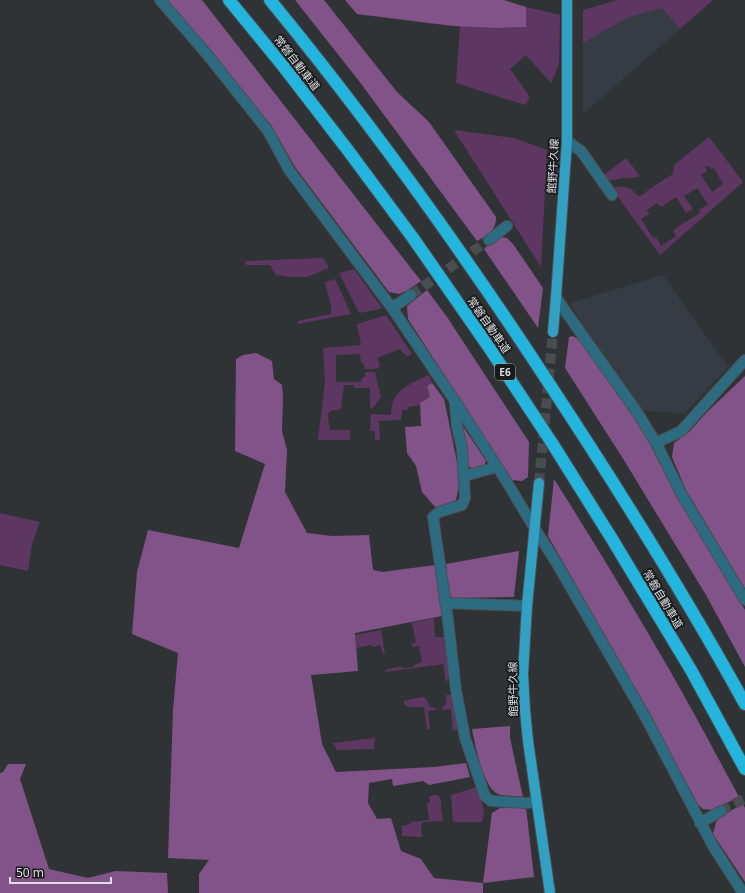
<svg xmlns="http://www.w3.org/2000/svg" width="745" height="893" font-family="'Noto Sans','Noto Sans JP',sans-serif">
<rect width="100%" height="100%" fill="#303336"/>
<!-- built -->
<path fill="#363c44" d="M662,8L680,29L583,114V43L629,17Z
M663,275L728,367L684,414L640,410L581,323L570,303Z"/>
<!-- green -->
<path fill="#5d3762" fill-rule="evenodd" d="M617,0H713L680,29L662,8L629,17L583,43V10Z
M526,7L560,15L559,64L551,83L526,55L510,69L530,97L525,105L456,83L460,26L496,28L526,27Z
M454,130L514,138L547,150L541,267Z
M709,137L743,182L660,255L613,190L615,187C627,186 631,188 638,196C643,195 645,194 648,190L673,174L674,165ZM708,166L711,169L714,168L723,184L712,192L701,175L707,171L705,167ZM697,188L708,204L699,210L700,213L673,230L676,236L661,246L656,237L653,238L641,219L649,214L647,210L657,203L661,207L676,197L686,213L693,209L684,196Z
M626,158L640,176L633,178H623L609,181L604,175Z
M323,258L329,268L307,277H290L276,275L270,265H246L245,261Z
M354,269L382,308L375,310L359,313L339,273Z
M335,279L351,314L298,324V321L331,314V306L325,282Z
M386,315L412,354L407,356L404,353H403L400,349L377,358L380,366L377,369H365L363,363H361L360,354L336,355V382H361L362,378L365,377V372H375L381,397L374,407L370,409V388H354V385H344L341,409L330,411V412L328,414C328,420 329,424 330,430H350V440H318L325,382L323,348L361,345L357,324Z
M429,375L432,383L427,386L430,397L420,403V405L408,407V410H402L401,420L379,421L380,440H375V431H370L371,414L391,415C391,410 391,406 393,402C399,387 416,381 429,375Z
M0,513L40,522L32,544L28,571L0,565Z
M434,618L435,637H444L449,677L446,683L443,664L385,672V670L401,666L402,668L414,667V665L422,662L419,646L412,647V644L416,642L412,623Z
M381,630L385,654H383L380,645L374,647L371,645L356,648V635Z
M446,695H451L459,729L453,731L451,709L442,710L443,707L446,704Z
M424,697L427,700L430,707L436,708V710L428,711L430,729L427,730L424,707H409L404,704V701L417,698Z
M375,738L374,749L337,750L333,743Z
M477,787L481,799L484,813L482,822H453L451,795Z
M438,795L441,800V808L443,821L423,822L421,826L422,837L402,836V826L411,824V822L429,820L427,804L430,802L429,796Z"/>
<!-- forest -->
<path fill="#825388" d="M167,0H202L421,281L408,290L399,294L389,292L295,167L271,125Z
M295,0H324L397,92L429,122L496,217C496,231 488,235 477,241L359,81Z
M345,0H504L526,7V27L496,28L453,26L357,14Z
M501,237L507,238L513,244L543,288L538,328L484,249L492,241Z
M427,290L447,317L529,442L528,477L522,481L512,480L408,319L407,306Z
M573,336L582,342L642,429L674,490L745,610V667L706,595L622,457L565,368L569,337Z
M256,353L272,361L274,379L282,385L283,397L282,431L287,450L285,492L307,533L332,536L369,535L373,570L382,572L435,565C438,582 439,599 442,616L355,633L358,671L311,675L322,744L336,772L434,767L466,763L470,777L429,785L423,781L393,786L392,779L369,783L368,803L377,819L391,818L401,851L421,859L434,878L483,883L492,813L500,808L526,807L534,877L483,883V893H199V874L209,860L168,858L173,710L178,653L132,634L137,572L148,530L239,548L265,464L235,451L236,359L243,355Z
M745,376V589L686,490L672,457L674,443L690,431L707,412Z
M432,383L444,399L458,467L459,485L456,500L436,508L422,492L416,466L407,453L405,427L421,426L420,403L430,397L427,386Z
M462,425L486,461L484,466L472,469L468,465L466,443L461,429Z
M554,479C594,542 632,605 669,669C693,711 716,754 739,797L713,810L703,809L698,805L651,716L548,536Z
M519,551L514,597L453,598L450,596L448,585L446,564Z
M510,726V738L523,797C518,796 502,796 498,794C483,788 475,744 472,729Z
M8,764H26L20,779L49,869L88,878L115,871L167,873L168,893H0V773L3,772Z
M743,804L745,808V882L713,834L716,822L721,816Z"/>
<g fill="none" stroke-linecap="round" stroke-linejoin="round">
<!-- minor-tunnel -->
<path stroke="#4a4d50" stroke-width="10" stroke-dasharray="10 5" stroke-linecap="butt" d="M411,295L489,240
M721,811L745,798"/>
<!-- major-tunnel -->
<path stroke="#4a4d50" stroke-width="10" stroke-dasharray="10 5" stroke-linecap="butt" d="M539,483L553,332"/>
<!-- minor casing -->
<g stroke="#4c4f51" stroke-width="12">
<path id="minor" d="M160,0L206,53L268,131L289,170L392,308L455,401L505,479L535,529L556,562L646,718L713,846L743,893
M567,141L581,151L612,195
M489,240L507,226
M556,297L568,315L637,412L656,443L682,495L745,600
M392,308L411,295
M455,403L457,427L462,448L465,498L462,505L439,512L433,517L447,612L456,690L465,738L485,796L491,801L528,803L537,801
M656,443L681,431L745,360
M464,476L497,467
M445,603L527,606
M700,823L721,811"/>
</g>
<!-- major casing -->
<g stroke="#4c4f51" stroke-width="12">
<path id="major" d="M553,332L556,297L567,141V0
M539,483L527,606L523,674L525,710L528,741L550,893"/>
</g>
<!-- highway casing -->
<g stroke="#4c4f51" stroke-width="14">
<path id="highway" d="M229,0L283,66L347,149L413,238L488,346L552,443L612,539L691,670L745,769
M270,0C372,124 466,256 554,391C621,493 686,597 745,704"/>
</g>
<!-- minor -->
<use href="#minor" stroke="#2d6c80" stroke-width="10"/>
<!-- major -->
<use href="#major" stroke="#32a0c2" stroke-width="10"/>
<!-- highway -->
<use href="#highway" stroke="#24b5de" stroke-width="12"/>
</g>
<g text-anchor="middle" stroke-width="3.5" stroke-linejoin="round" paint-order="stroke">
<!-- shield labels -->
<rect fill="#191a1c" stroke="#a3a4a6" stroke-width="1" x="495" y="364" width="20" height="16" rx="3"/>
<g font-size="10" font-weight="bold" fill="#dedfe1">
<text x="505" y="376">E6</text>
</g>
<!-- street labels -->
<g font-size="11" fill="#dedfe1" stroke="#191a1c">
<text transform="translate(297 63) rotate(52)" y="4">常磐自動車道</text>
<text transform="translate(553 166) rotate(-87)" y="4">館野牛久線</text>
<text transform="translate(489 325) rotate(55)" y="4">常磐自動車道</text>
<text transform="translate(663 599) rotate(59)" y="4">常磐自動車道</text>
<text transform="translate(513 689) rotate(-91)" y="4">館野牛久線</text>
</g>
</g>
<!-- scale -->
<path d="M10 877v6h101v-6" fill="none" stroke="#dedfe1" stroke-width="2"/>
<text x="16" y="877" font-size="12" fill="#dedfe1" stroke="#191a1c" stroke-width="3" paint-order="stroke">50 m</text>
</svg>
